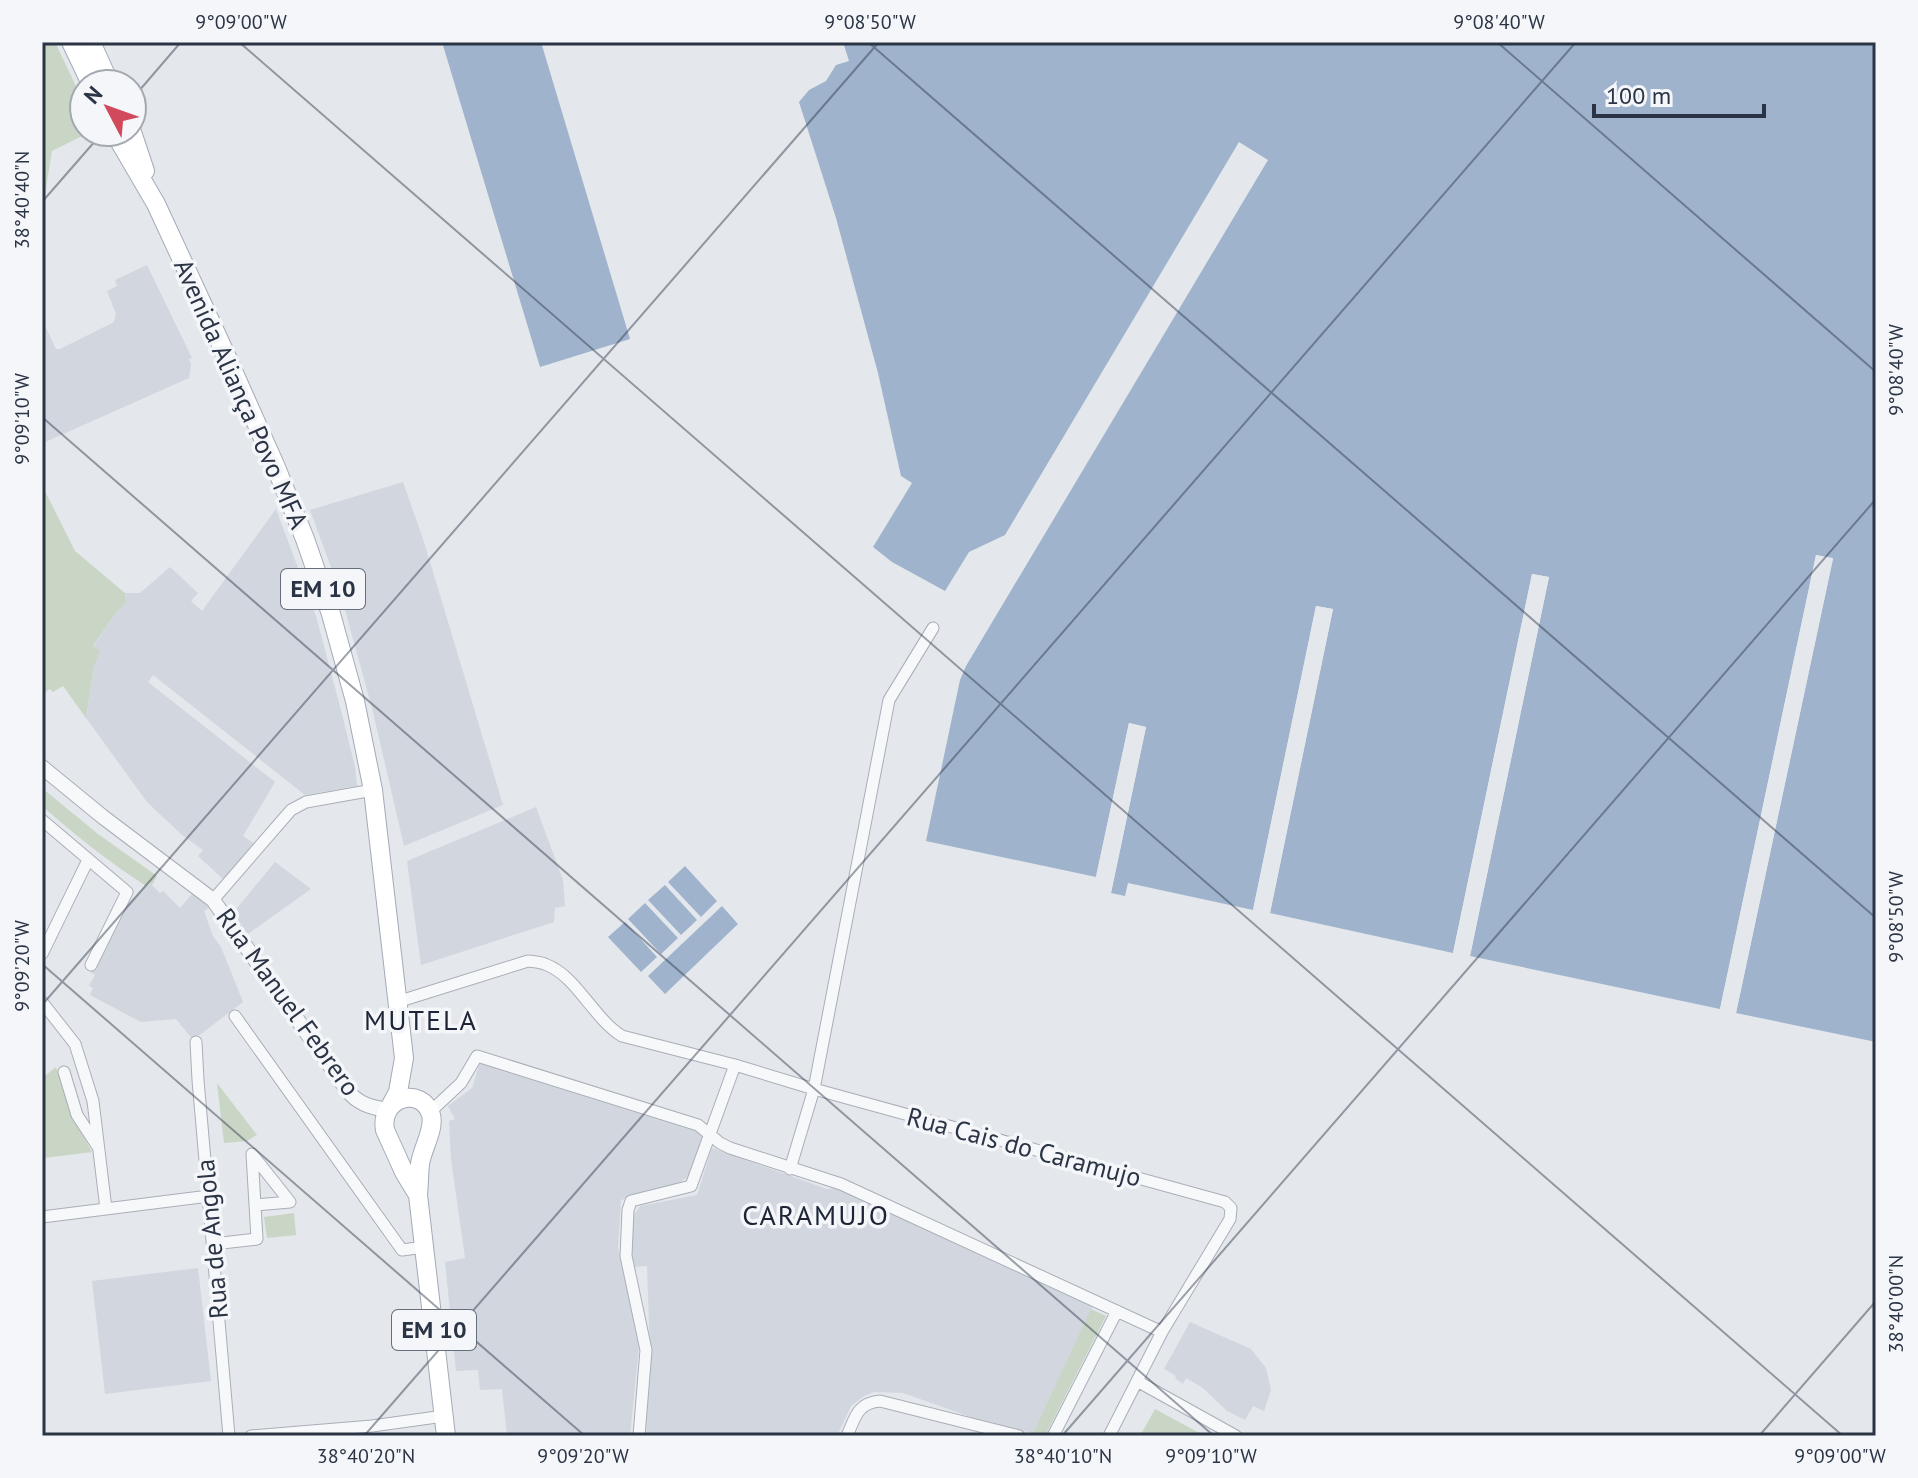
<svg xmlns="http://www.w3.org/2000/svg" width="1918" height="1478" font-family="'PT Sans',sans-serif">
<rect width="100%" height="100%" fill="#e4e7ec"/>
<!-- built -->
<path fill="#d2d6de" d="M147,265L192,358L189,359L191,365L189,378L43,443L42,319L56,349H60L114,322L116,314L107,291L117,286L115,280Z
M403,482L424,542L503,805L404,846L372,708L340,592L310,510Z
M276,509L316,616L342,714L355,767L357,786L305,795L153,675L148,682L275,782L243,836L255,844L225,881L198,856L203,850L182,835L147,802L86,718L94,666L99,651L93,647L116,613L126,603L125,593H140L170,567L198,593L191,601L202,611Z
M536,807L563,880L565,906L555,908L554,922L421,965L407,861Z
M275,862L311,889L248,934L233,913Z
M149,882L160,893L163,891L180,908L193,893L209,908L204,911L213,936L221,947L243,1002L193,1040L176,1019L141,1022L90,995L93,988L89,986L95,975L90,972L119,912Z
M480,1063L704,1134L693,1171L686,1178L676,1185L621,1200L618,1248L639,1346L630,1436H507L502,1389L480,1390L478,1370L456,1371L445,1262L465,1258L451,1159L449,1121L455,1119L448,1106L472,1088Z
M712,1148L827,1189L839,1188L1093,1306L1033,1433L993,1425L903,1393L874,1392L864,1396L851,1406L837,1436H646L650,1355L647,1266L633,1267L630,1243L634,1215L640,1206L697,1195Z
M198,1268L211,1381L105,1394L92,1281Z
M1190,1322L1251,1349L1266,1368L1271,1390L1264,1411L1253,1406L1245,1420L1227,1411L1203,1388L1186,1378L1183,1384L1176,1379L1175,1375L1164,1369Z"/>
<!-- green -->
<path fill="#c9d6c5" d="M42,42H55L84,103V132H90L52,151L42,213Z
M42,485L75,551L125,593L126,603L116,613L93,646L100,651L94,666L86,718L63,686L53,692L50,689L42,694Z
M42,788L98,834L157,876L152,885L149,882L146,886C109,862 75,835 42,806Z
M56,1067L75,1121L92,1152L44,1158L42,1152V1078Z
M217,1083L257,1135L247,1141L224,1143Z
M294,1213L296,1235L267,1238L264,1217Z
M1091,1309L1106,1316L1045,1436L1033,1433Z
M1155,1409L1205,1436H1140Z"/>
<!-- water -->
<path fill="#9fb4cc" d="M442,42H541L630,339L540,367Z
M843,42H1876V1042L1736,1013L1833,559L1816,555L1720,1009L1470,956L1549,577L1532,574L1453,953L1270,913L1333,609L1316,606L1253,910L1128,883L1125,896L1111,893L1146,727L1129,723L1096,877L926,841L960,680L966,666L1268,160L1239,142L1005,535L969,552L945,591L892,562L873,547L912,483L901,476L878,373L836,218L799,102L809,90L826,81L836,65L849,61Z
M685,866L717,901L701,917L668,882Z
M665,885L697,920L681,935L648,900Z
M645,903L678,938L661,954L628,919Z
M722,906L738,924L665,994L648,976Z
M625,922L657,957L641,972L608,937Z"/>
<!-- pier -->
<path fill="#e4e7ec" d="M1816,555L1833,558L1736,1013L1733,1012L1828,562L1819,560L1724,1010L1720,1009Z
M1532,574L1549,577L1470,956L1466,955L1544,580L1535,578L1457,953H1453Z
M1316,606L1333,609L1270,913L1266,912L1329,612L1320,611L1257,910H1253Z
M1129,723L1146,727L1111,893L1107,892L1142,730L1132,728L1099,878L1095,881Z"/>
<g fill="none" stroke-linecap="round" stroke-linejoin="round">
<!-- minor casing -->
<g stroke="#a9aeb7" stroke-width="13">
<path id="minor" d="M42,820L127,892L91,965
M213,900L291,810L306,802L373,790
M42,954L88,860
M42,1002L75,1044L93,1101L106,1209
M397,1002L528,961C535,962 541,962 547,965C576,976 594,1019 622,1036L735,1065L814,1089L1225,1202L1231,1208L1230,1219L1162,1332L1109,1436
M235,1016L402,1250L417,1248L424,1244
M196,1042L198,1080L229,1436
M64,1072L77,1115L98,1147
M430,1112L461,1083L477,1056L698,1125L720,1143L730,1148L841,1184L1162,1332
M790,1169L814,1089L889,700L933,628
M42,1217L209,1196
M213,1244L257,1239L252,1154L290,1202L255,1205
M1137,1381L1236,1436
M251,1436L372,1426L444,1416
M639,1436L646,1350L626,1256L628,1210L631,1201L691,1186L735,1065
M847,1436C855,1418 857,1403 880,1401L1019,1436
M1053,1436L1117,1311"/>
</g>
<!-- tertiary casing -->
<g stroke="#a9aeb7" stroke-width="16">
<path id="tertiary" d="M42,767L103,817L213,900L347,1090C358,1104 370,1107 387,1110"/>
</g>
<!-- primary casing -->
<g stroke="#a3abb8" stroke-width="20">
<path id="primary" d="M71,42L91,84
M91,42L110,84
M114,132L156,204L226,355L275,465L305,539L331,614L355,701L373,790L404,1058L398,1092L391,1105
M132,132L145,171
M418,1195L404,1172L385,1130C379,1097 422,1085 431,1115C435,1129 422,1149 420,1164C419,1174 419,1185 418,1195L446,1436"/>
</g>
<!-- minor -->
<use href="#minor" stroke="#f7f8fa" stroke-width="11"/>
<!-- tertiary -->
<use href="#tertiary" stroke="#f7f8fa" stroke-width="14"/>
<!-- primary -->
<use href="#primary" stroke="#fff" stroke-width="18"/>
</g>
<!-- ticks -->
<path fill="none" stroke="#2b3445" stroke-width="2" stroke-opacity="0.45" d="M239,42L1843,1436M868,42L1876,918M1497,42L1876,372M132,99L181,42M42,202L103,132M42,417L1214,1436M42,964L585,1436M42,1005L879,42M364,1436L1576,42M1062,1436L1876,499M1759,1436L1876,1301"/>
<g text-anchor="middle" stroke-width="7" stroke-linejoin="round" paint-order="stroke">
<!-- shield labels -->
<g fill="#f4f6f9" stroke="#676e7b" stroke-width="2">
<rect x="281" y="569" width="84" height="40" rx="6"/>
<rect x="392" y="1310" width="84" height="40" rx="6"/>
</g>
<g font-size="24" font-weight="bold" fill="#2b3445">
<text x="323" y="597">EM 10</text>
<text x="434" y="1338">EM 10</text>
</g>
<!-- street labels -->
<g font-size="26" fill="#2b3445" stroke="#f4f6f9">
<text transform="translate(241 394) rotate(66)" y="9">Avenida Aliança Povo MFA</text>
<text transform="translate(288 1002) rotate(54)" y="9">Rua Manuel Febrero</text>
<text transform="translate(1024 1147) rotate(15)" y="9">Rua Cais do Caramujo</text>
<text transform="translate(212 1239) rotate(-95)" y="9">Rua de Angola</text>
</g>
<!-- neighbourhood labels -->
<g font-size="28" letter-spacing="2" fill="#1d2536" stroke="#f4f6f9">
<text x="421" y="1030">MUTELA</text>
<text x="816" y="1225">CARAMUJO</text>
</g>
</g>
<!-- border -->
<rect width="1918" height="1478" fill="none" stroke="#f4f6f9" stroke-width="88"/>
<!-- north arrow -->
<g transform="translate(108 108) rotate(311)"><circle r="38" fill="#f4f6f9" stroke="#a4a8b1" stroke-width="2"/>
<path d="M0-6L14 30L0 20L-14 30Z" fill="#d1495b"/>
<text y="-12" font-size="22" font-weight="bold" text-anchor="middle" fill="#2b3445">N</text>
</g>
<!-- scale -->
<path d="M1594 104v12h170v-12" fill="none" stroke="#2b3445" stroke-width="4"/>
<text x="1606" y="104" font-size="24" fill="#2b3445" stroke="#f4f6f9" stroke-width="6" paint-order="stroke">100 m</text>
<rect x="44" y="44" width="1830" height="1390" fill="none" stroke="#2b3445" stroke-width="3"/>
<g font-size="20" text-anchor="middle" fill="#2b3445">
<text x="241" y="29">9°09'00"W</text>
<text x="870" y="29">9°08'50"W</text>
<text x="1499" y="29">9°08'40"W</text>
<text transform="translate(22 200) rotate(-90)" y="7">38°40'40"N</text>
<text transform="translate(1896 370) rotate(-90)" y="7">9°08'40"W</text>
<text transform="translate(22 419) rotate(-90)" y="7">9°09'10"W</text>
<text transform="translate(1896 917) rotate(-90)" y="7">9°08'50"W</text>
<text transform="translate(22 966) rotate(-90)" y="7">9°09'20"W</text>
<text transform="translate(1896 1304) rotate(-90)" y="7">38°40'00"N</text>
<text x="366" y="1463">38°40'20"N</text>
<text x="583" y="1463">9°09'20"W</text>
<text x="1063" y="1463">38°40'10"N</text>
<text x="1211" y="1463">9°09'10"W</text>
<text x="1840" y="1463">9°09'00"W</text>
</g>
</svg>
